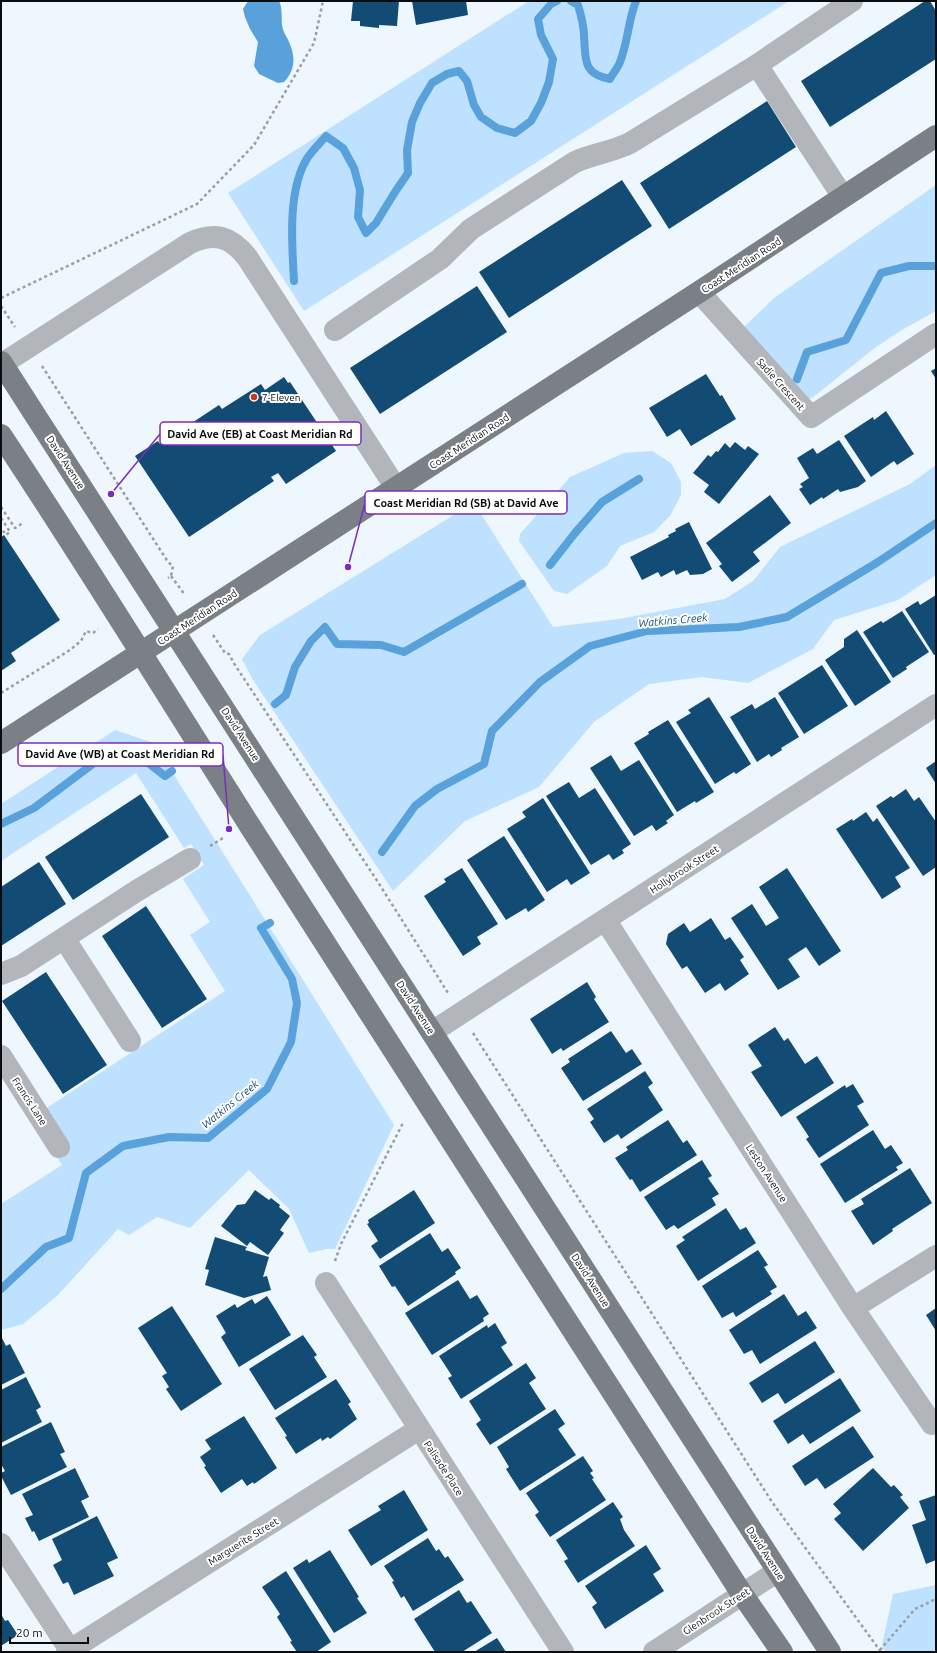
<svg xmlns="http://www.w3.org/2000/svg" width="937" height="1653" font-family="Ubuntu,sans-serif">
<rect width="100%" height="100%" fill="#eef6fe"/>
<!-- green -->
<path fill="#bee1ff" d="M529,1H789L304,311L228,193Z
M936,185V311L902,330L876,347L812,398L796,401L741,330L774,298Z
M652,451L671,463L681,482V495L670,516L654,532L620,546L607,566L567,594L554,591L519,541L520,534L570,477L624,453Z
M936,465V575L898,600L834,620L813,649L748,683L702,677L649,684L594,722L539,787L465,821L393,891L253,680L242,659L260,635L465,508L481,514L553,627L619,619L725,599L753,581L780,547L910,484Z
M115,730L154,743L394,1125L335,1249H327L309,1253L289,1209L249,1170L190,1228L157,1217L129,1235L118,1229L57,1296L23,1324L1,1330V1204L62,1165L55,1154L45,1109L225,991L190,935L210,922L183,879L204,865L191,844L184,848L136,773L1,861V804Z
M936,1585V1652H885L882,1645L893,1594Z"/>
<!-- water -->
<path fill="#59a1da" d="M248,1H279C283,9 281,17 282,25C283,32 287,37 289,42C296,57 295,71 284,82L278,83L259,74L254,66L258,42L250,29L245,17L243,9Z"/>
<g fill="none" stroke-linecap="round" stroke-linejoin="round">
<!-- stream -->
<path stroke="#59a1da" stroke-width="8" d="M571,1L578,5C581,15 584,25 584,36C586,59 582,74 610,79C613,73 618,68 620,62C628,42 628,21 636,1
M294,281C292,245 287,189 308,157C313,150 320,143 326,136L343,148L354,168L360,190L358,217L366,233L376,223L395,192L408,173L407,150L412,122L420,103L432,83L447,74L459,71L467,81L474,105L481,117L497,128L515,133L531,121L541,103L549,82L553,59L541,35L538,19L551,4L557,1
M797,379L807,352L846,340L881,273L909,266H936
M550,565L575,533L602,502L639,479
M275,704L286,695L295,667L311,641L325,627L337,644L381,645L404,652L522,584
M1,824L34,808L94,763L117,750L138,755L165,776L172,771
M382,852L415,806L437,789L484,764L492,731L540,682L590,646L647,631L739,627L787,617L878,562L936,523
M1,1289L46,1247L69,1238L86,1173L123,1146L169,1137L208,1138L267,1089L291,1042L297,1003L292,979L261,928L270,923"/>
</g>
<!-- building -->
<path fill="#124b74" d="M353,1H399L397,26L379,25V28L360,26V21H351Z
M412,1H466L468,15L416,25Z
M925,1H930L936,11V59L830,127L801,81Z
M767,101L796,147L669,229L640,183Z
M622,180L652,226L509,318L479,272Z
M477,286L507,332L380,414L350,368Z
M936,368V379L931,371Z
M706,374L720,396L722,395L736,419L691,446L680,429L667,437L649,408Z
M284,377L288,383L290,382L336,451L286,484L278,473L271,477L274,481L189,537L135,456L158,441L160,444L219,405L222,409L261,384L265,390Z
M886,411L914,454L897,465L894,461L871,477L844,436L873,417L874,420Z
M839,440L866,481L858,487L840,492L838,489L823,499L822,497L810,505L799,489L803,487L800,484L809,478L797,458L813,448L817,454Z
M735,442L745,450L748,446L759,454L719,504L704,492L709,485L693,473L708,455L711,457L716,451L718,452L725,443L730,448Z
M770,495L791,523L753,552L760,561L732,582L719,566L722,564L706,543Z
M689,522L712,569L703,574L690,575L687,570L676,575L674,570L661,577L658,572L642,580L630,557L669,537L668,535L676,531L675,529Z
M4,535L60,620L11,653L16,661L1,671V537Z
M936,595V654L934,655L905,609L918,601L920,605Z
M902,611L929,652L906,667L907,669L893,678L863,632L881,621L883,623Z
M857,630L891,682L855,706L825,660L844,647V639Z
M822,665L848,706L804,734L778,693Z
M709,697L751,764L736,774L734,772L715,784L676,722L691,713L688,710Z
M775,697L799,737L781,748L782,750L771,757L769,754L757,762L730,717L752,704L755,709Z
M668,720L714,792L696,803L695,801L677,812L634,743L649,734L648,732Z
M611,755L621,771L639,760L674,815L666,821L668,823L656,831L652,825L634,836L590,768Z
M936,761V784L926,768Z
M569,782L579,798L595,788L631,844L622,850L624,853L613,860L609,854L591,865L546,796Z
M906,789L914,801L919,797L936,822V867L923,876L876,806L891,796L893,798Z
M141,794L169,837L73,900L45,857Z
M543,798L590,873L571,885L567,879L547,892L507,829L526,817L522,812Z
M866,812L873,822L877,818L910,868L895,877L901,887L882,899L836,829L852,819L853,821Z
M504,836L545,900L528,912L526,908L506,920L467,860Z
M39,862L66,904L1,946V887Z
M462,868L498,924L477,937L481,944L463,956L424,896L446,882L444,879Z
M787,868L841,951L819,966L806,947L788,959L800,977L778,990L731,918L752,904L766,926L779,918L759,887Z
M146,906L207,999L162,1028L102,936Z
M711,918L725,940L730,937L744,957L740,960L749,974L725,991L720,983L705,993L687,966L682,969L666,944L668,934L684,923L690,932Z
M46,972L107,1065L63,1094L2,1001Z
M587,982L596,997L594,999L609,1022L563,1051L561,1048L552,1054L530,1019Z
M775,1027L784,1041L788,1038L805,1064L817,1056L834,1083L781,1117L751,1072L762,1066L748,1045Z
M611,1031L626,1053L632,1049L642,1064L583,1101L561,1068L570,1062L568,1059Z
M645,1071L653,1083L648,1087L663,1110L621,1139L618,1134L604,1143L590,1122L594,1119L587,1109Z
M853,1084L864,1102L857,1106L869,1125L819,1158L806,1139L809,1137L796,1117L845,1085L846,1088Z
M668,1120L683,1143L687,1140L697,1155L640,1192L632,1179L630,1180L615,1158L628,1150L626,1147Z
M873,1130L885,1149L891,1145L903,1163L896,1167L898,1170L845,1203L820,1164Z
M702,1160L712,1176L708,1178L719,1194L712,1198L716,1205L678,1229L674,1225L666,1230L644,1197Z
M910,1168L932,1203L892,1229L893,1231L873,1245L851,1211L864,1204L861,1199Z
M255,1190L269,1200L271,1198L280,1205L279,1207L290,1216L280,1230L284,1233L268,1255L250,1242L247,1246L221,1226L237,1205L245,1204Z
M414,1190L435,1223L380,1259L371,1246L378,1241L367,1224L369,1223L368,1220Z
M726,1208L740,1230L746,1227L756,1243L698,1281L676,1246L685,1240L682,1237Z
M430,1233L442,1252L448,1248L461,1268L455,1272L456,1274L408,1306L395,1286L392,1287L379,1266Z
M215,1237L247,1247L245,1250L269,1257L263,1277L267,1276L271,1290L244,1298L205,1285L209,1270L205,1269Z
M758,1250L768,1265L764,1267L777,1287L770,1291L772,1294L736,1317L733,1312L722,1318L702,1286Z
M458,1280L470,1299L477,1295L489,1314L483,1318L484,1321L432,1355L405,1313Z
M784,1294L798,1316L806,1311L817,1328L760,1364L752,1350L744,1354L729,1330Z
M267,1296L291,1335L239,1367L221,1337L226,1333L216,1316L235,1304L237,1308L252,1299L255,1304Z
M172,1306L222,1384L181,1411L166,1389L169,1387L162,1376L167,1373L138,1328Z
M936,1308V1331L926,1315Z
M495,1323L507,1343L501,1347L513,1365L461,1399L448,1378L452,1376L439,1356L487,1325L488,1328Z
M303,1335L317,1355L314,1357L327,1377L275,1410L249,1369Z
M1,1336L6,1346L10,1344L25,1373L1,1385Z
M815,1341L835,1372L785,1404L778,1393L762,1403L749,1383Z
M526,1363L536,1378L529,1383L546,1409L490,1445L476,1424L481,1420L469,1401Z
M26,1377L41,1407L36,1410L42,1422L1,1443V1390Z
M840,1378L861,1411L810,1444L803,1434L788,1444L773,1421Z
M336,1379L351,1402L348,1404L357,1419L330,1439L328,1437L322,1441L321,1438L296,1454L285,1437L287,1436L275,1418Z
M555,1409L565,1424L558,1429L576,1455L520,1491L506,1469L509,1467L497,1447Z
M244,1416L277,1468L254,1484L253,1482L247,1486L242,1479L221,1493L204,1467L206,1466L200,1457L211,1449L205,1440Z
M51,1422L65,1452L60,1454L67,1467L11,1495L1,1476V1473L5,1471L1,1464V1447Z
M853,1426L874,1457L825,1489L817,1478L805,1486L792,1466Z
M583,1456L593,1471L590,1473L594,1478L592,1479L606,1500L550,1537L535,1515L539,1512L526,1493Z
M75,1468L89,1497L81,1501L89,1517L39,1541L34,1531L32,1532L25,1518L33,1515L22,1494Z
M873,1468L891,1487L894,1485L903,1495L900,1497L909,1508L863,1551L834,1519L841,1513L833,1504Z
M404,1490L428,1530L371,1566L348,1530L381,1510L378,1506Z
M936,1495V1560L926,1564L912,1525L926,1520L919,1501Z
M613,1502L623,1517L620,1519L624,1530L635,1546L578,1583L564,1561L568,1559L556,1540Z
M97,1516L118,1558L107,1563L114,1576L74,1595L68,1582L63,1584L53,1565L62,1560L52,1539Z
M428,1538L436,1551L439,1549L445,1558L448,1556L464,1580L413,1611L404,1596L401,1598L392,1582L394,1581L384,1566Z
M646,1545L661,1569L653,1574L664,1591L605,1629L592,1607L597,1603L585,1586Z
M330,1550L359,1597L357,1598L367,1613L334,1633L293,1568L307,1559L309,1563Z
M286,1571L331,1642L316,1652H297L290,1642L292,1641L277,1617L280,1614L262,1587Z
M459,1590L467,1603L471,1601L492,1633L462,1652H435L414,1619Z
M1,1614L5,1621L8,1620L18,1635L1,1646Z
M497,1638L506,1652H474Z"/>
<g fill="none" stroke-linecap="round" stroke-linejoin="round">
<!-- path -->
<path stroke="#989ea4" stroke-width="2.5" stroke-dasharray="3 3" stroke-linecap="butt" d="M1,298L197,204L254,145L314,43L323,1
M1,306L15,327
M42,366L168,562L173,566L171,576L168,578
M1,507L15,528L23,523
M1,518L10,532L6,535L1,528
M171,576L185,595
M213,635L225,653L229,654L235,665L376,879L448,993
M1,693L70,650L81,641L86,631L93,633L98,629
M210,846L223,838
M473,1033L772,1502L881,1652
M335,1261L341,1244L403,1123
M880,1650L915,1609L936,1599"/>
<!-- minor -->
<path stroke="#b2b5b9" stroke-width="22" d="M757,65L843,197
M699,292L811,417L936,334
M335,330L440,259L471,229L575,162C593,154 612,152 630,143L757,65L852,1
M2,364L190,243C215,232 230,236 247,257L396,488
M606,921L853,1308L932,1424
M64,938L130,1041
M1,974L21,966L138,890L190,859
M432,1032L936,705
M1,1056L59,1147
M326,1283L563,1652
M853,1308L936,1256
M1,1544L70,1650
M67,1652L419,1429
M654,1652L778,1571"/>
<!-- major -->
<path stroke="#7a8086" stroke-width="22" d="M1,362L830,1652
M1,435C86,563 167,695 250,826C413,1082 578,1338 742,1594L782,1652
M1,743L699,292L936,136"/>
</g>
<!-- markers -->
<circle fill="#c53c19" stroke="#fff" stroke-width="1.5" cx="254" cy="397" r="4"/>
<g text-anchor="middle" stroke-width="4" stroke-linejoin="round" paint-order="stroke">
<!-- street labels -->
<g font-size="10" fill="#090c0e" stroke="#fff">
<text transform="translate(741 265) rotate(-33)" y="4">Coast Meridian Road</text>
<text transform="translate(781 384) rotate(48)" y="4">Sadie Crescent</text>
<text transform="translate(469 441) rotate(-33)" y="4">Coast Meridian Road</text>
<text transform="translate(66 462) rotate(57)" y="4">David Avenue</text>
<text transform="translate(197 617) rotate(-33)" y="4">Coast Meridian Road</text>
<text transform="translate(241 734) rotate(57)" y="4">David Avenue</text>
<text transform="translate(684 869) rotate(-33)" y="4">Hollybrook Street</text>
<text transform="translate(416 1007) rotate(57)" y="4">David Avenue</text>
<text transform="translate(30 1101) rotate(57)" y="4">Francis Lane</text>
<text transform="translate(767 1173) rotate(57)" y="4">Leston Avenue</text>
<text transform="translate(591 1280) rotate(57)" y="4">David Avenue</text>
<text transform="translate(444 1468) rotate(57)" y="4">Palisade Place</text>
<text transform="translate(243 1541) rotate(-32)" y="4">Marguerite Street</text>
<text transform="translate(766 1553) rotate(57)" y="4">David Avenue</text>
<text transform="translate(716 1611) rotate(-33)" y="4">Glenbrook Street</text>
</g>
<!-- poi labels -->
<g font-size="10" fill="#090c0e" stroke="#fff" text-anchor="start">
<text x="262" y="401">7-Eleven</text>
</g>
<!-- water labels -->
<g font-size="11" font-style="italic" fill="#164b72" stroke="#fff">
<text transform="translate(673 620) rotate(-5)" y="4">Watkins Creek</text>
<text transform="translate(230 1104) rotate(-39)" y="4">Watkins Creek</text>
</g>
</g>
<!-- callouts -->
<path fill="none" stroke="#7b2cbf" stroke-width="1.5" d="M111 494L160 434M348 567L365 503M229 829L223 755"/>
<g fill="#7b2cbf" stroke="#fff" stroke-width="1.5">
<circle cx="111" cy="494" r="4"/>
<circle cx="348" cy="567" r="4"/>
<circle cx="229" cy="829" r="4"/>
</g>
<g fill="#fff" stroke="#7b2cbf" stroke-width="1.5">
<rect x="160" y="422" width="201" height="23" rx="4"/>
<rect x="365" y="491" width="202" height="23" rx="4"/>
<rect x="18" y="743" width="205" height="23" rx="4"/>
</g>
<g font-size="11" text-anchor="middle" font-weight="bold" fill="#090c0e">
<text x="260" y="438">David Ave (EB) at Coast Meridian Rd</text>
<text x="466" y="507">Coast Meridian Rd (SB) at David Ave</text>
<text x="120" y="758">David Ave (WB) at Coast Meridian Rd</text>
</g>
<!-- border -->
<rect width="937" height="1653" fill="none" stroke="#090c0e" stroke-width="4"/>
<!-- scale -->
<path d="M10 1637v6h78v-6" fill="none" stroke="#090c0e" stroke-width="2"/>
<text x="16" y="1637" font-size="12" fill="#090c0e" stroke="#ffffff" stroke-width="3" paint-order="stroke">20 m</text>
</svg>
